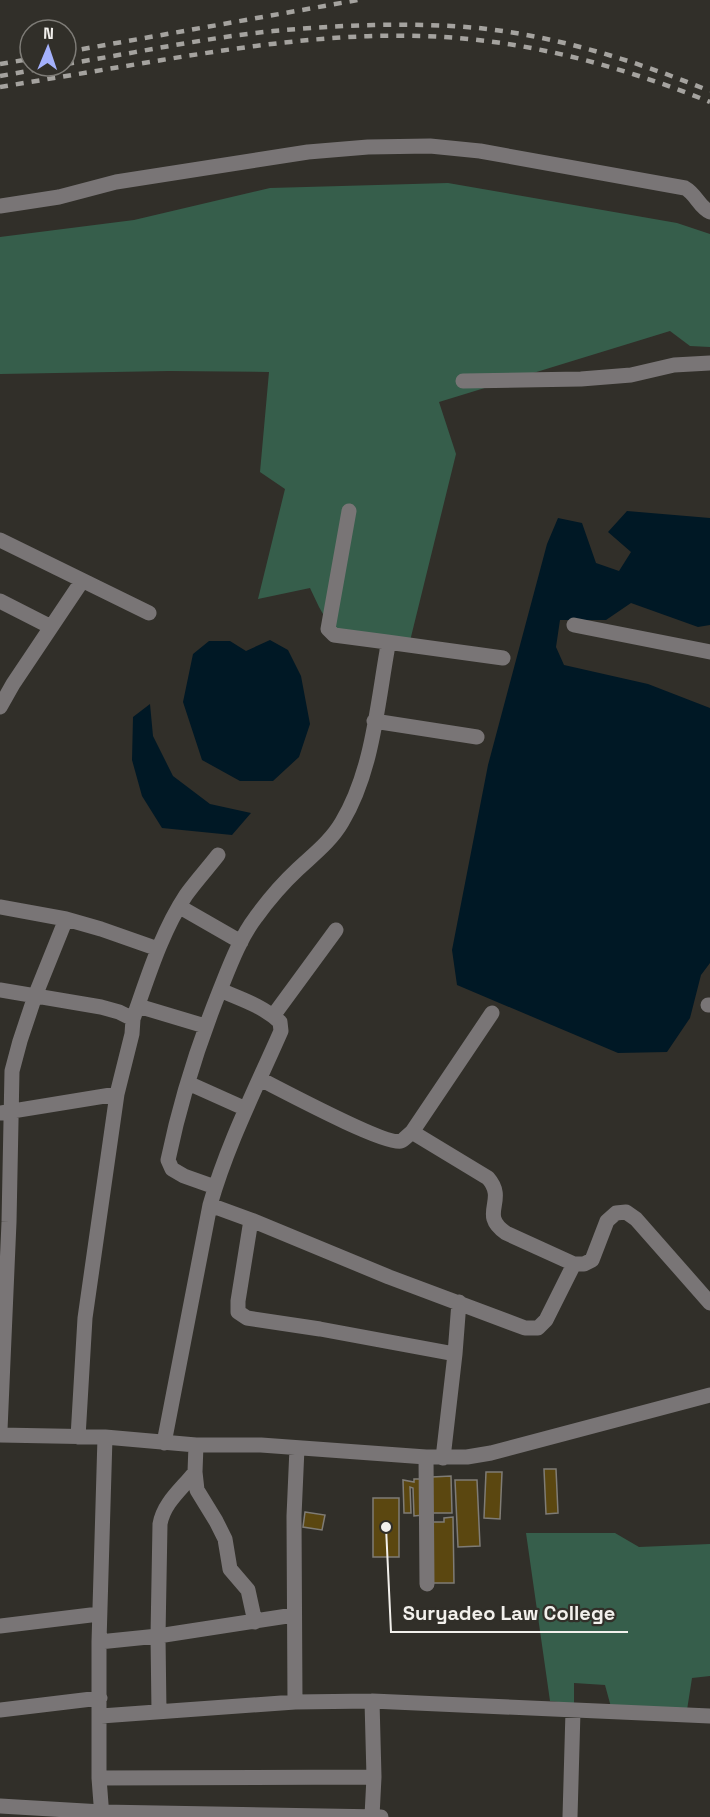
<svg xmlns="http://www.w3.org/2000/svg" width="710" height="1817" font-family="'Space Grotesk',sans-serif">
<rect width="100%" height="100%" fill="#312f29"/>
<!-- green -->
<path fill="#365e4b" d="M448,183L677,223L710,234V347L690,346L670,331L439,402L456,454L410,641L331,628L319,607L310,588L258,599L285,489L260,472L269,372L169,371L0,374V237L134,220L270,188Z
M526,1533H615L639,1547L710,1544V1676L692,1678L687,1710L611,1707L605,1685L574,1683V1704L550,1701Z"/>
<!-- water -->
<path fill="#001825" d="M627,511L710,518V625L698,627L631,603L606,620H560L556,647L564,665L648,684L710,708V963L701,975L690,1018L667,1052L618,1053L457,985L452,950L488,765L547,544L558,518L582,523L596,563L619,571L631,552L608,532Z
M270,640L288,650L301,676L310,724L299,757L273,781H240L202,760L183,702L193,654L209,641H230L246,651Z
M150,704L153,736L173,776L210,804L251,813L232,835L162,828L142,796L132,760L133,717Z"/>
<!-- building -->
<path fill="#5b4710" stroke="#7f7c76" stroke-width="1.5" d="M544,1469H556L558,1513L546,1514Z
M486,1472H502L500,1519L484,1518Z
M451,1476L452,1513H431L432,1477Z
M414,1479H422L423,1515L414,1516L413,1488L410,1487L411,1513H404L403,1480L414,1482Z
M455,1480H477L480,1546L458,1547Z
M373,1498H399V1557H373Z
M305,1512L325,1515L322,1530L303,1527Z
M453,1517L454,1583H433V1522H444V1518Z"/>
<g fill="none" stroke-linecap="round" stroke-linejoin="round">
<!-- minor -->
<path stroke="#797576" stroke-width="15" d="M0,206L59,197L116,182L308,152L368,147L430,146L480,151L685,188C696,194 699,207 710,212
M463,381L581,379L631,375L674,365L710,363
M0,540L149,613
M0,601L51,627
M574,625L710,652
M387,642L503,658
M0,707L13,684L82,581
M374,721L477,737
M0,907L66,919L101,929L158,949
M180,907L241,942
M0,990L101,1007L119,1012L133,1019L132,1034L117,1094L85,1318L78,1437
M708,1005H710
M138,1006L205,1026
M273,1016L336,930
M133,1019C148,977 161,933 186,895C196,881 208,868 218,855
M260,1079C280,1089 386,1146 401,1141C404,1140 409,1134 412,1132L492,1013
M188,1083L246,1109
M0,1113L117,1094
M412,1132L488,1178C508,1201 478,1214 506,1233L574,1264H584L592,1260L607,1221L616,1213L626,1212L636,1219L710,1303
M215,1187L184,1176L172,1169L168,1160C180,1102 198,1045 220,990C230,965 240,938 256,917C269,899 283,883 298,869C314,854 331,841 342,822C372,772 377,708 387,651V642L334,635L328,629L349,511
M210,1205L251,1220L389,1277L525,1328H538L546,1320L574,1264
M251,1220L238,1301V1312L247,1318L320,1329L455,1354
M0,1430L9,1222L12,1071L20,1041L35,996L66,919
M0,1435L105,1437L196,1445H261L426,1457H467L491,1453L710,1395
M164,1443L210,1205C227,1145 256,1088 281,1031L280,1022C263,1006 241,999 220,990
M196,1445L195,1472L197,1490L216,1521L225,1539L230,1569L248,1590L255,1622
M426,1457L427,1584
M443,1458L455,1354L459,1302
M0,1626L99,1614
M99,1642L158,1636L294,1615
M295,1702L294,1516L297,1448
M0,1710L100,1698
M159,1712L158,1636L160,1524C164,1502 182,1489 195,1472
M101,1716L295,1702L372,1701L710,1716
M99,1778L374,1777
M0,1806L102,1812L381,1817
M372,1816L374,1777L372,1701
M102,1817L99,1778V1642L105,1437
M570,1817L573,1711"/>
<!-- rail -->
<path stroke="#a5a39f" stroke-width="4.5" stroke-dasharray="8 8" stroke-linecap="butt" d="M66,52L358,0
M0,64L30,59
M66,64C135,53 204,38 273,31C339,25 412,22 478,28C557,36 636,61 710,91
M0,76L56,66
M0,87C54,78 108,69 162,60C266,43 372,28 478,40C558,49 636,72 710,102"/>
</g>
<!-- callouts -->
<path fill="none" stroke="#f2f0ec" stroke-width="2" d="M386 1527L391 1632H628"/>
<circle fill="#f2f0ec" stroke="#312f29" stroke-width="2" cx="386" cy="1527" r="6"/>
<g font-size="20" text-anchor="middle" font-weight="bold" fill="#f2f0ec" stroke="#312f29" stroke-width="4.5" stroke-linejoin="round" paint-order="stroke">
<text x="509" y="1620">Suryadeo Law College</text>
</g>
<!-- north arrow -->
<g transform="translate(48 48) rotate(2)"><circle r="28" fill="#312f29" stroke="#7e7c77" stroke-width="1.5"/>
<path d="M0-4.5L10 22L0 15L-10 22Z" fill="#a4b1fc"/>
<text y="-9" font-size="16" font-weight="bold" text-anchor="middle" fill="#f2f0ec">N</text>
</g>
</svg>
